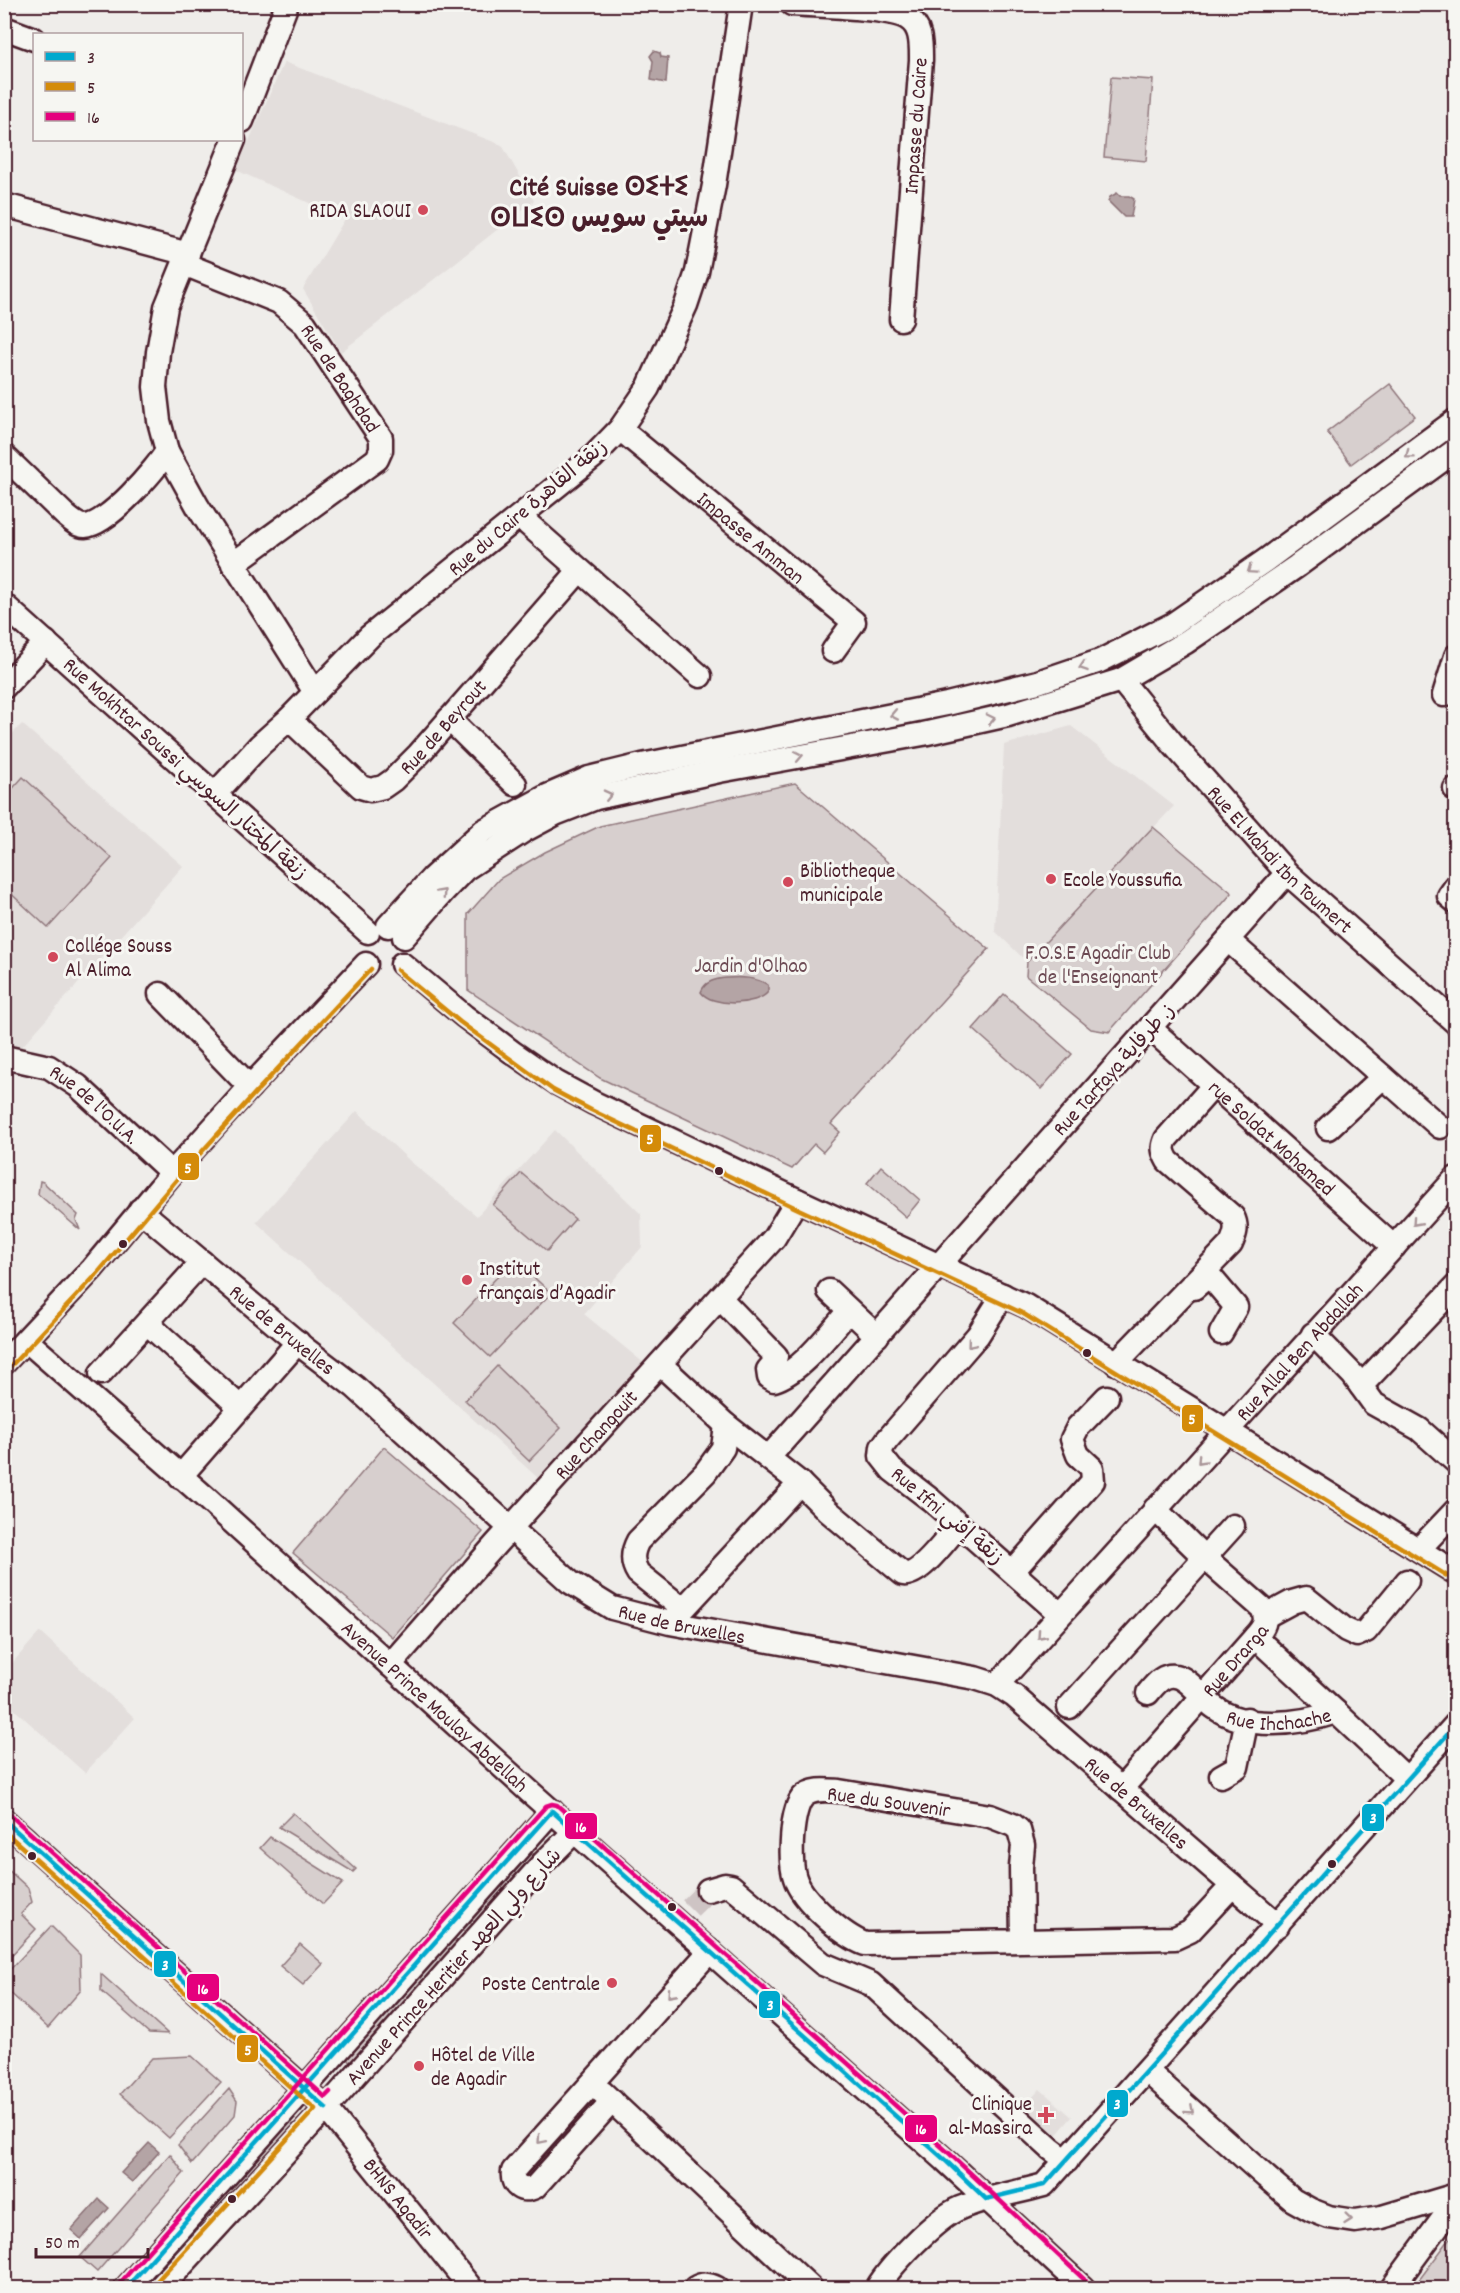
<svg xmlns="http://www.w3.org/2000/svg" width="1460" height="2293" font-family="Dekko,'Playpen Sans Arabic','Noto Sans Tifinagh',sans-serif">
<rect width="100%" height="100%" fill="#efedea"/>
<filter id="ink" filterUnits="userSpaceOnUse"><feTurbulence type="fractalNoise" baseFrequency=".0167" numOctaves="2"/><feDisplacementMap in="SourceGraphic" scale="12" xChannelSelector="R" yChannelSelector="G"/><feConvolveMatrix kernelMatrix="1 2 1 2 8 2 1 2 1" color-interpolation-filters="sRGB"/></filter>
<g filter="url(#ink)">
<!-- built -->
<path fill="#e3dedc" d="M284,62L502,145L534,201L341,352L303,289L345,219L236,170Z
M22,724L183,866L19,1050L5,1047V741Z
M1071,726L1174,806L1027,962L995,931L1004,745Z
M357,1111L411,1162L477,1216L555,1130L641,1214L642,1247L584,1314L645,1364L538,1478L256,1222Z
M40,1632L135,1718L85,1773L5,1701V1671Z
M1040,2089L1072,2117L1052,2140L1019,2112Z"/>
<!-- green -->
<path fill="#d7cfce" stroke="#90777c" stroke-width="1.5" d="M1111,77L1153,80L1146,161L1104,157Z
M1390,384L1415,416L1351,464L1327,432Z
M23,777L112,858L48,928L5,888V797Z
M795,783L989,949L831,1124L840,1132L823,1152L814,1144L792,1169L600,1078L468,990V914L499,879L545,852L600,826Z
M1153,827L1232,893L1109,1032L1091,1029L1026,976L1027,962Z
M1004,994L1072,1054L1041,1089L973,1029Z
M881,1166L920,1200L906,1217L867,1183Z
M521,1173L575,1219L547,1251L493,1205Z
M40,1181L43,1182L78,1215L76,1220L80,1230L38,1194Z
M514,1259L551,1293L490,1357L454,1323Z
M497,1366L561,1428L529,1461L465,1400Z
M384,1447L483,1532L392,1637L293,1553Z
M293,1813L356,1869L353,1872L279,1827Z
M270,1837L343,1883L323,1904L260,1848Z
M530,1851L537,1857L468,1935L461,1929Z
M5,1867L28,1888L32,1902L21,1914L36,1929L5,1962Z
M51,1926L80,1955L81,1990L48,2028L5,1988L4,1976Z
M453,1938L460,1944L351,2063L349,2062L347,2057Z
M300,1944L323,1964L303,1985L280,1966Z
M101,1974L168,2034L149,2033L101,1991Z
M192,2056L221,2082L169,2138L120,2094L152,2058Z
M229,2089L237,2101L235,2115L192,2164L178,2145Z
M288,2121L295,2126L149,2288H137Z
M170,2154L184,2173L97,2272L80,2257Z
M1455,2231V2288H1413L1455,2232Z"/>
<!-- water -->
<path fill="#b4a4a5" stroke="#8a6f74" stroke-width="1.5" d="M654,51L660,53L661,57L668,58L666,83L651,80L653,61L650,56Z
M1117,193L1120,196H1129L1134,199L1131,217H1124L1108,201L1110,197Z
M726,978C741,977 756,977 768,985V992C757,1006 711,1007 701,992C705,981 716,979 726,978Z
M149,2143L159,2152L132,2182L121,2173Z
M99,2199L109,2208L81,2239L71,2230Z"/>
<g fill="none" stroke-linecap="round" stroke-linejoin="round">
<!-- minor-tunnel -->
<path stroke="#cec4c4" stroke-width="22" stroke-dasharray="22 11" stroke-linecap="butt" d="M690,1908L708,1890"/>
<!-- minor casing -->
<g stroke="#4a1f2b" stroke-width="27">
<g id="minor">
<path d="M792,4C817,6 890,7 907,18C922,26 921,46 921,60L901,319"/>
<path d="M4,28L34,39"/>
<path d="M242,121L287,4"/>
<path d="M234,140L166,307L158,352L155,387L159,421L167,451L198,507L315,692"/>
<path d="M4,205L188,254"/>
<path id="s1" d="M184,264L279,302L305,324L381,438V450L377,459L233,564"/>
<path id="s2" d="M620,429L854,622L833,651"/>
<path d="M4,456L65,515C71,520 77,526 85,526C108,525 156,469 167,451"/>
<path d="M520,517L700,676"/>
<path d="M4,605L368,932"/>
<path id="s3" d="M1121,680L1173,744L1287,873L1456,1023"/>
<path d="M4,687L46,642"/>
<path d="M1444,695L1456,656"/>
<path id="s4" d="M289,719L361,787L371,790L383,787L393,780L419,754L579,571"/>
<path d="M449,719L515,784"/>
<path d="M1455,789H1456"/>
<path d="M215,794L260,745L289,719L370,636L592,458L620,429L648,388L686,305L697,272L714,185L741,4"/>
<path d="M1456,886L1449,896L1456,902"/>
<path d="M388,926L432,878L483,831L547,796L589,778L642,765L947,704L1038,682L1100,661L1173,624L1266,560L1456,420"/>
<path d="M404,937L443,892L465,869L525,830L555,814L596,798L719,771L923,734L1008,715L1121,680L1186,642L1297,566L1456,450"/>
<path d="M1228,940L1440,1127"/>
<path d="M402,964L464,1016L512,1052L557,1083L594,1103L797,1200L1026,1306L1456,1573"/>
<path d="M160,994L250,1087"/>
<path id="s5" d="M1150,1028L1394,1247"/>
<path id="s6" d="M4,1057L49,1067L78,1086L172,1173"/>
<path d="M1328,1128L1383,1077"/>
<path id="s7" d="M140,1210L304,1348L355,1387L570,1582L612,1608L670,1623L975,1678L997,1685L1014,1696L1278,1925"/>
<path d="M1194,1288L1209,1275L1236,1307L1221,1333"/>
<path d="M829,1291L877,1336"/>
<path d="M1003,1295L978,1335L887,1440L882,1447L881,1456L892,1470L931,1500L1060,1614"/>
<path d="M720,1298L776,1356L774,1363L768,1370L769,1377L774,1380C801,1372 830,1332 849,1311"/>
<path d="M147,1323L240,1407"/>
<path d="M1313,1334L1353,1375L1374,1404L1419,1429L1456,1462"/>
<path id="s8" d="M26,1340L206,1498L530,1792L945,2160L1083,2288"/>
<path d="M4,1363L92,1269L172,1173L250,1087L366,964"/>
<path d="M1116,1363L1231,1244C1235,1235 1238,1227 1233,1217L1168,1161C1163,1152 1162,1148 1166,1139L1214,1085"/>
<path d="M660,1364L726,1425L800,1483L828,1511L903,1574C920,1577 947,1538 959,1525"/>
<path d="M101,1373L202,1262"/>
<path d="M1361,1386L1456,1286"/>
<path d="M768,1458L1287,873"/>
<path d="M180,1477L298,1342"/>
<path d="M1419,1549L1456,1510"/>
<path d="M1013,1571L1093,1481L1092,1468L1078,1455L1072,1439L1078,1427L1107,1397"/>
<path d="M683,1609L638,1573C631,1562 632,1552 638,1541L705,1473L723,1448L726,1425"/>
<path d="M1266,1616L1292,1602L1306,1598L1346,1630L1357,1635L1366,1631L1407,1581"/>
<path d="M675,1618L800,1483"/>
<path d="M1255,1637L1336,1712"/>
<path id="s9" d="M390,1665L496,1544L774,1238L797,1200"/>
<path id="s10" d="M997,1685L1456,1178"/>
<path id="s11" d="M1148,1693C1156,1683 1165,1672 1179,1677C1189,1680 1204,1699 1214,1707C1246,1731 1300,1724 1336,1712L1406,1778"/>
<path d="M1069,1707L1233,1526"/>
<path d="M1221,1776L1237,1767L1247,1719"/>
<path id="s12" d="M1121,1789L1255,1637C1264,1627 1268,1621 1262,1608L1204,1557L1155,1509"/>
<path id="s13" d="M4,1820L326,2108L471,2288"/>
<path d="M708,1890L725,1885L731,1886L823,1964L871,1984L1051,2149L1067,2161"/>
<path d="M1022,1941L1021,1867L1023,1845L1019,1830L1013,1825L990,1816L839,1791C827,1790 812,1788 803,1797C791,1809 789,1862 795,1878C802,1901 844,1936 865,1944L1175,1938L1190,1931L1232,1886"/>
<path d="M1147,2071L1266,2177L1293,2200L1311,2210L1329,2217L1355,2221L1382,2217L1456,2195"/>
<path d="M602,2092L811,2288"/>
<path d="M612,2101L535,2187C522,2193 511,2186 513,2171L710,1951"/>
<path d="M126,2288L552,1811"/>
<path d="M161,2288L337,2096L543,1863L575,1831"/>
<path d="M695,2288C703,2283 709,2284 717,2288"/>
<path d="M877,2288C890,2266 936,2218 960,2208C987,2197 1016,2193 1044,2185L1456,1724"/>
<path d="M1392,2288L1456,2201"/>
</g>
</g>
<!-- minor -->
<use href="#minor" stroke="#f6f6f2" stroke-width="22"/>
<!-- bus-1 casing -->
<g stroke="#f6f6f2" stroke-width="9">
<path id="bus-1" d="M552,1811L945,2160L986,2199
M4,1820L326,2108
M986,2199L1044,2185L1456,1725
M126,2288L552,1811"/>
</g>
<!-- bus-2 casing -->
<g stroke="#f6f6f2" stroke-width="9">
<path id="bus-2" d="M397,970L460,1022L553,1090L591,1110L794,1207L1022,1313L1452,1579
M9,1368L97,1274L178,1178L256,1092L371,969
M4,1831L315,2109L155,2283"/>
</g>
<!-- bus-3 casing -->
<g stroke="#f6f6f2" stroke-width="9">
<path id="bus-3" d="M9,1814L325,2097L330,2092
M120,2283L546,1806L552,1804L557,1805L950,2154L1088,2283"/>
</g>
<!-- bus-1 -->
<use href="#bus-1" stroke="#00a9ce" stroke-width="4.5"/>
<!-- bus-2 -->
<use href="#bus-2" stroke="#d48b09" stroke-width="4.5"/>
<!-- bus-3 -->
<use href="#bus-3" stroke="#e5007d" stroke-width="4.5"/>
</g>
<!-- one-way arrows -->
<defs><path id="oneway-chevron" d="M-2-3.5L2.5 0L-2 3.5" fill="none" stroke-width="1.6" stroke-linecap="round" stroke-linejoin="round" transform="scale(1.5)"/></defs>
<g stroke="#a99598">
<use href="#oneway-chevron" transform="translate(1409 455) rotate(143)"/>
<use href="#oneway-chevron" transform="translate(1251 570) rotate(145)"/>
<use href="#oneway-chevron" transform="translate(1083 667) rotate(161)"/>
<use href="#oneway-chevron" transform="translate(894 715) rotate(169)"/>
<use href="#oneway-chevron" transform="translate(991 719) rotate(-12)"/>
<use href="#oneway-chevron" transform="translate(799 756) rotate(-11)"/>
<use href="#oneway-chevron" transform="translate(608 795) rotate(-13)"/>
<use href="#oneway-chevron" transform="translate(442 893) rotate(-47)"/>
<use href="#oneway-chevron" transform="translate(1416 1222) rotate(132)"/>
<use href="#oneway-chevron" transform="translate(971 1344) rotate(130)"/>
<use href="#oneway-chevron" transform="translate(1201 1460) rotate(133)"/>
<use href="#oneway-chevron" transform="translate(1041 1635) rotate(132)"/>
<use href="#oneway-chevron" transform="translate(671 1994) rotate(132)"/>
<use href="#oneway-chevron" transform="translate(1190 2110) rotate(42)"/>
<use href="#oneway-chevron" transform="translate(541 2140) rotate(131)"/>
<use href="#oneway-chevron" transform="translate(1348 2219) rotate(6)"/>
</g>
</g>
<!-- markers -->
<g fill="#d1495b" stroke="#f6f6f2" stroke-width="2">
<circle cx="423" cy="210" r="6"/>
<circle cx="1051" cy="879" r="6"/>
<circle cx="788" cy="882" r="6"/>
<circle cx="53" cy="957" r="6"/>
<circle cx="467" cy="1280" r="6"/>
<circle cx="612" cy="1983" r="6"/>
<circle cx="419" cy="2066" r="6"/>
<path d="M1043 2106h6v6h6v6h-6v6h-6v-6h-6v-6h6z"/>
</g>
<g fill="#4a1f2b" stroke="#f6f6f2" stroke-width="2">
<circle cx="719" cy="1171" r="5"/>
<circle cx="123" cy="1244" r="5"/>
<circle cx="1087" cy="1353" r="5"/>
<circle cx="32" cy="1856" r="5"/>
<circle cx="1332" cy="1864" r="5"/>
<circle cx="672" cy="1907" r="5"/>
<circle cx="232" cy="2199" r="5"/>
</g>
<g text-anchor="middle" stroke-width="6" stroke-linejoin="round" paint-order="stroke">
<!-- street labels -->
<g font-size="21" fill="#4a1f2b" stroke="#f6f6f2">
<text transform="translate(915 126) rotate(-86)" y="7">Impasse du Caire</text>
<text dy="7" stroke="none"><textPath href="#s1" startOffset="201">Rue de Baghdad</textPath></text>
<text transform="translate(527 507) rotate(-40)" y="7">Rue du Caire زنقة القاهرة</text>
<text dy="7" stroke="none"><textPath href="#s2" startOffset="170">Impasse Amman</textPath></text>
<text dy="7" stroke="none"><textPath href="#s4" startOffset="207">Rue de Beyrout</textPath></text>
<text transform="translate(186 768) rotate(42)" y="7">Rue Mokhtar Soussi زنقة المختار السوسي</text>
<text dy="7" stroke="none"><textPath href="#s3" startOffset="240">Rue El Mahdi Ibn Toumert</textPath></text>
<text transform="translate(1113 1069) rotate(-48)" y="7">Rue Tarfaya ز. طرفاية</text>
<text dy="7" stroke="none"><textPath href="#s6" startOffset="105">Rue de l'O.U.A.</textPath></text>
<text dy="7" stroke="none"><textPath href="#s5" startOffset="164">rue Soldat Mohamed</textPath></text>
<text dy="7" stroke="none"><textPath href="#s7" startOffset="186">Rue de Bruxelles</textPath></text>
<text dy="7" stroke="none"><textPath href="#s10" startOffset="450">Rue Allal Ben Abdallah</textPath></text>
<text dy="7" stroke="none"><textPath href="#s9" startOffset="309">Rue Changouit</textPath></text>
<text transform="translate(948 1515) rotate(40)" y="7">Rue Ifni زنقة إفني</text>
<text dy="7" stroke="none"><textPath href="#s7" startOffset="690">Rue de Bruxelles</textPath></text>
<text dy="7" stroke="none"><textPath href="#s12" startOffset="172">Rue Drarga</textPath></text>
<text dy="7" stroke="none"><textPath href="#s8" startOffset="549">Avenue Prince Moulay Abdellah</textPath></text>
<text dy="7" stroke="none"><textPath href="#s11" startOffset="152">Rue Ihchache</textPath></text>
<text transform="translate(889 1801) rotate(8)" y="7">Rue du Souvenir</text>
<text dy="7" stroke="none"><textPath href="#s7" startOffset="1194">Rue de Bruxelles</textPath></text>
<text transform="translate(453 1966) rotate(-48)" y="7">Avenue Prince Heritier شارع ولي العهد</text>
<text dy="7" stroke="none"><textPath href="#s13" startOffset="548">BHNS Agadir</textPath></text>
</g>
<!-- poi labels -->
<g font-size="21" fill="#4a1f2b" stroke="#f6f6f2" text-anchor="start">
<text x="411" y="217" text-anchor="end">RIDA SLAOUI</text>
<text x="800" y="877">Bibliotheque<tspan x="800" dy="24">municipale</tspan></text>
<text x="1063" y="886">Ecole Youssufia</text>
<text x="65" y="952">Collége Souss<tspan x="65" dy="24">Al Alima</tspan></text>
<text x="479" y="1275">Institut<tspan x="479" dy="24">français d’Agadir</tspan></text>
<text x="600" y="1990" text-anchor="end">Poste Centrale</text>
<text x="431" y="2061">Hôtel de Ville<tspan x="431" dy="24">de Agadir</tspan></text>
<text x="1032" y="2110" text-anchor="end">Clinique<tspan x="1032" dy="24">al-Massira</tspan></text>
</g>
<!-- park labels -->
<g font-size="21" fill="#6d4b54" stroke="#f6f6f2">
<text x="1098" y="959">F.O.S.E Agadir Club<tspan x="1098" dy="24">de l'Enseignant</tspan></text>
<text x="751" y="972">Jardin d'Olhao</text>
</g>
<!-- district labels -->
<g font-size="27" font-weight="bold" fill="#4a1f2b" stroke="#f6f6f2">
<text x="599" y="195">Cité Suisse ⵙⵉⵜⵉ<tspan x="599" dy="31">ⵙⵡⵉⵙ سيتي سويس</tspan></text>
</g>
</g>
<g stroke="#f6f6f2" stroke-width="2">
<rect x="639" y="1124" width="23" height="29" rx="6" fill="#d48b09"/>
<rect x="177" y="1152" width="23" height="29" rx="6" fill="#d48b09"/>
<rect x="1181" y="1404" width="23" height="29" rx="6" fill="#d48b09"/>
<rect x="1361" y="1803" width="24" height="29" rx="6" fill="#00a9ce"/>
<rect x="564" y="1812" width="34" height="28" rx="6" fill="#e5007d"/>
<rect x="153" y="1950" width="24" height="28" rx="6" fill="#00a9ce"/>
<rect x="186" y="1973" width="34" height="29" rx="6" fill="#e5007d"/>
<rect x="758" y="1990" width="23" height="29" rx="6" fill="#00a9ce"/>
<rect x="236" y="2034" width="23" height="29" rx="6" fill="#d48b09"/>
<rect x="1106" y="2089" width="23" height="29" rx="6" fill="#00a9ce"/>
<rect x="904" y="2114" width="34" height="29" rx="6" fill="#e5007d"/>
</g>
<g font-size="16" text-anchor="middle" font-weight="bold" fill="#fff">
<text x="650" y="1144">5</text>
<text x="188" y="1173">5</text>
<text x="1192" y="1424">5</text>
<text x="1373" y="1823">3</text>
<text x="581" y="1832">16</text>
<text x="165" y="1970">3</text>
<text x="203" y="1994">16</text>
<text x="770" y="2010">3</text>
<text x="248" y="2055">5</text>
<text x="1117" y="2109">3</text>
<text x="921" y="2134">16</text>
</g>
<!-- margin -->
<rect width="1460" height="2293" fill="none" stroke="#f6f6f2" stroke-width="24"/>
<rect x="12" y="12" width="1436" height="2269" fill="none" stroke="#4a1f2b" stroke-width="2" filter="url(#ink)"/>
<!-- legend -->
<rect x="33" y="33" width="210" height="108" fill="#f6f6f2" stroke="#b1a0a2" stroke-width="1.5"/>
<rect x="45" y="52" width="30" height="9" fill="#00a9ce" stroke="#b1a0a2" stroke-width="1.5"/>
<text x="87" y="63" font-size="18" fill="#4a1f2b">3</text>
<rect x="45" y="82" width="30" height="9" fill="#d48b09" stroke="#b1a0a2" stroke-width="1.5"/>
<text x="87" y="93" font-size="18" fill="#4a1f2b">5</text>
<rect x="45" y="112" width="30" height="9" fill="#e5007d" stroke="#b1a0a2" stroke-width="1.5"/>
<text x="87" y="123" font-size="18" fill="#4a1f2b">16</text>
<!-- scale -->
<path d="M36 2248v9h112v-9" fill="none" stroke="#4a1f2b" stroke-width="3"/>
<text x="45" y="2248" font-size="18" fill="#4a1f2b" stroke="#f6f6f2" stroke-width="4.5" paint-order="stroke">50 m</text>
</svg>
